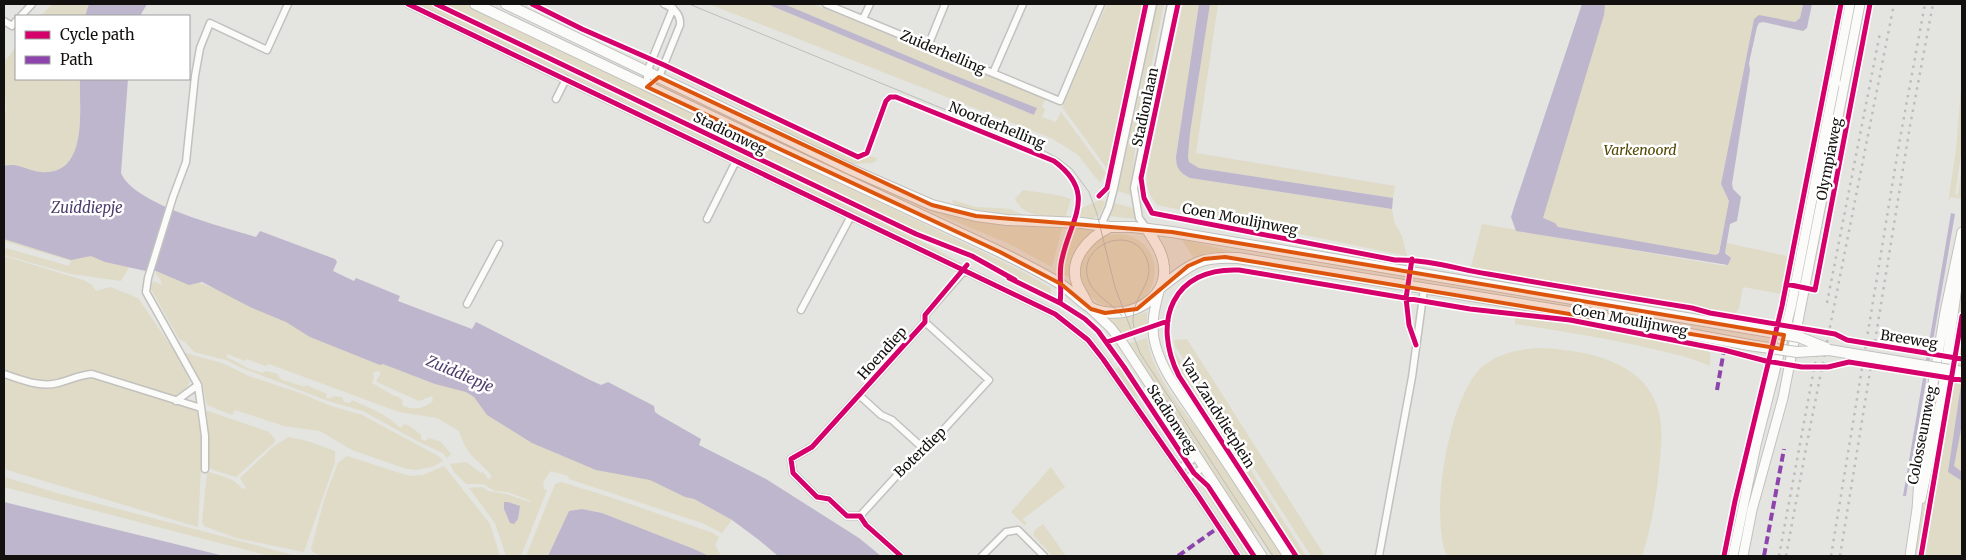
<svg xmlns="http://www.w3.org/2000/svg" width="1966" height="560" font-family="Merriweather,serif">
<rect width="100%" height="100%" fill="#e4e4e0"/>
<!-- green -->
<path fill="#dfdbc7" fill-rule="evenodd" d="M52,4H89L85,16H41Z
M418,4H434L870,212L964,265L963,267L770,171Z
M442,4H465L1020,270L1051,288V296L974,253L908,228Z
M709,4H767L1035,115L1036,108L936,68L784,4H813L1045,99L1042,107L1045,109L1042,117L1056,122L1061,112L1106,173L1100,183L1077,154L1051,138Z
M1107,4H1143L1108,170L1062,107Z
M1156,4H1164L1136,140L1130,195L1118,191L1140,90Z
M1183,4H1199L1176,157L1190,178L1392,209L1394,222L1402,236L1407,256L1157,205C1148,194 1146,186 1147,172Z
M1210,4H1218L1196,153L1395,186L1393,198L1199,168L1189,162L1188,157L1190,133Z
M1588,4H1803L1800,18L1795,22L1754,19L1721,184L1730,201L1718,254L1716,255L1527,225Z
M16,46V79H80C79,109 89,176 41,172C28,171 18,162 4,166V124L6,105L4,94V57L7,59Z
M673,72L857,160L868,155L877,158L876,161L872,163L851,164L791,136L774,124L672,74Z
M1962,78V149L1955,195L1958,194L1962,167V199L1950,197L1948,203L1956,150Z
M1023,190C1040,193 1054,193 1071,199L1065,219C1048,217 1023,217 1015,199Z
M953,200L976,207L1011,209L1025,216C1002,215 972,217 952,202Z
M1100,200L1105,202L1100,215L1091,219L1078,218L1080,209Z
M1114,203L1133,208L1137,219L1109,216Z
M914,204L969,220L1008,224L1063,225L1052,267L1007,243Z
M1482,224L1725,266L1728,254L1725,253L1727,243L1787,256L1782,294L1743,287L1739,308L1735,314L1471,267Z
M1075,226L1094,227L1075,251L1070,278L1064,275V265Z
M1081 271a37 37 0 1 1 74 0a37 37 0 1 1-74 0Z
M4,235L154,267L261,305L467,391L622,460L732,520L722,533L702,523L569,479L568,476L551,471L543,482L544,489L547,490L521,556H506L495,523L469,488L482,487L488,491L506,494L530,502L531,501L508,492L495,491L483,484H466L454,472L450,464L466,462L481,473L483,472L488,479L491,478V475C476,457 467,457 459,431L437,418L399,412L269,364L265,366L247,359L245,361L227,354V357L247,368L262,373L266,371L278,374L280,379L305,387L306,385L325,393L327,394L326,398H331L334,396L342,397L344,402L350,403L352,400C370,408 386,414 400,428L405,424C410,426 417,431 421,435V439L425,441L429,438L441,442L451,454L447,458L443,453L421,443L363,411L328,401L242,368L226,360L194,352L185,342L179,339L151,289L153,281L162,285L160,279L156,275V271H146L129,267L121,281L71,274L4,255L6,248L69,266L71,261L4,241ZM378,371L381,373L376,381L381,384L419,401L432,396L433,401C423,409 416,410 403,406L402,400L397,396H394L372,383L374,379L373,373Z
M1182,240H1185L1231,251L1207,253L1194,259Z
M4,256L83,280L92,285L96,291L110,287L138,298L190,374C191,388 184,391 173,396L103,374L47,382L33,381L4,371Z
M1962,275V556H1915Z
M1147,312V327L1121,336L1104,315C1120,319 1132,318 1147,312Z
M1515,316L1625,334L1710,352V366C1686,355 1661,351 1636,345C1596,337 1556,330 1515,324Z
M1147,338C1153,382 1196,425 1221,460C1243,491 1263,524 1283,556H1271L1255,531L1252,533L1128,344Z
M1187,339L1325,556H1311L1175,346L1174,340Z
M1170,345L1171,346L1306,556H1298L1181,375Z
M1541,348C1583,350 1642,360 1657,406C1664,426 1661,449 1659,470C1656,499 1651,528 1642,556H1447C1429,516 1449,395 1483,366C1500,353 1520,349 1541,348Z
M185,353L222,363L249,376L303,394L328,405L362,415L440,457L443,461L432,467L415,470L404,468L352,450L320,431L284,426L235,410L232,415L207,405L202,384Z
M1120,365L1122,367L1162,428L1139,398L1135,396L1116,369Z
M4,376L33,385L82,377L99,378L199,410L202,449L198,527L4,469Z
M208,411L269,432L275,439V442L236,477L213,470L208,466L204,412Z
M289,437L307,441L335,451V462L304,552L236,538L204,526L202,522L207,473L209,472C221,476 235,478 242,489L246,488L240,478L274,446Z
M347,456L409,476L423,475L444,466L490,524L500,556H322L314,553L311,549L325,497L338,463Z
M1051,467L1065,487L1023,519L1027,524L1024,525L1011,512Z
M4,477L57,493L297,556H269L4,487Z
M561,482L613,498L713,533L719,537L715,545L721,556H709L694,549L602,513L582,509L569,511L548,556H526L555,484Z
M1199,482L1207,489L1251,556H1247Z
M1043,524L1066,556H1053L1033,535L1035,530Z"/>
<!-- water -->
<path fill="#beb6cd" d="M89,4H147L140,16H85Z
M767,4H784L936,68L1037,108L1034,115Z
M1199,4H1210L1190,133L1188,157L1189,162L1199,168L1393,198L1392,209L1190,178C1180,173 1176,168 1176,157Z
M1582,4H1605L1604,15L1543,218L1555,223L1558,227L1716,255L1719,253L1729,201L1721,184L1754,19L1759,15L1795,22L1800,18L1803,4H1812L1807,28L1803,31L1763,22L1759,23L1757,27L1749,63L1750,70L1732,184L1733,189L1741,197L1737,221L1730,224L1725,253L1731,258L1728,265L1516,231L1511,217L1515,204Z
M80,79H128L121,173C134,205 224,227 256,237L260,231L335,259L337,262L333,271L354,281L356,278L400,296L398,301L472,329L476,322L590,380L601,385L608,382L654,406L655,412L659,415L701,439L699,445L766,479L859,538L881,556H778L759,540L732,520L694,499L685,497L650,480L596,470L532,443L487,415L474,397L466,392L435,384L383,364L380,365L310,337L286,322L250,307L202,282L189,285L156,271H146L105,262L91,256L71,260L4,239V166C18,162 28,171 41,172C89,176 79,109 80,79Z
M1951,213L1955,214L1906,496H1903Z
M1962,378V424L1954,466L1962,472V481L1948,472Z
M4,502L224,556H4Z
M504,502H508L520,506L518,519L514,524L510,523L504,509Z
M582,509L602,513L694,549L709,556H548L569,511Z"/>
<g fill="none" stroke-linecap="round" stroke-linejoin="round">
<!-- minor casing -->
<g stroke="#c2c1be" stroke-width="9">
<path id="minor" d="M408,4L1055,314L1088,340L1103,359L1199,497L1238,556
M826,4L1060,101L1101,4
M21,16L32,4
M863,19L870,4
M4,21L12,26L16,21
M928,46L945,4
M993,73L1023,4
M1826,81L1838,83
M647,87L659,77L680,25C681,14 674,8 664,4
M647,87V72L673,8
M556,99L566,79
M707,219L736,161
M1100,228L1109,207L1114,188L1153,4
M1147,229L1139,218L1134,188L1171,4
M467,304L499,244
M801,310L851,216
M925,322L989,380L925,450L910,461L860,516H847L829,499L817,497L793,473L791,459L812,447L925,322V315L964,271
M4,374C20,379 40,388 58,383C70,380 79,375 92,374L201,408
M859,395L881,415L892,420L925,450
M176,401L198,385
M205,469V436L198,385L146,292L148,278L173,197L186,162L195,76L200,48L210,23L267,50L288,4
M1179,469L1197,456
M1186,479L1204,467
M860,516L866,525L901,556
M982,556L1006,532L1018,530L1044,556
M1379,556L1412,377L1424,289"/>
</g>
<!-- secondary casing -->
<g stroke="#c2c1be" stroke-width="11">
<path id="secondary" d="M1159,291C1154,310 1150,328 1156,347C1164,375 1185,399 1200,423C1230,467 1259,512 1288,556
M1091,309L1111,328L1122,342L1262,556
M1921,499L1941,401L1961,258
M1733,556L1756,445L1791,307L1850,4
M1743,556L1752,510L1783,398L1860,4
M1910,556L1917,509L1919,479L1930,402L1945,312L1962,232"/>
</g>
<!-- primary casing -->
<g stroke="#c2c1be" stroke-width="12">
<path id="primary" d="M475,4C648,87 822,169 996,250C1017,260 1039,271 1059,283C1075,293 1084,309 1104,312C1132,317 1167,299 1164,267C1163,252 1154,241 1147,229
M506,4L852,170L932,205L976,216L1007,220L1082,223L1110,227H1133L1172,232L1752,329
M1160,288C1190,265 1197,256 1238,258L1588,315L1749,345
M1088,305C1085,298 1080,291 1077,284C1068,259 1089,237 1110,227"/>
</g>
<!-- minor -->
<use href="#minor" stroke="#fbfbfa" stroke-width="6"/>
<!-- secondary -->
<use href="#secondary" stroke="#fbfbfa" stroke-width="9"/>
<!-- primary -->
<use href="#primary" stroke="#fbfbfa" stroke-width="10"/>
<!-- tram -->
<path stroke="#bdbdbc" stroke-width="1" d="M689,4L1043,150L1059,159L1072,169L1089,192L1097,214L1115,287L1140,353L1273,556
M1122,316C1113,304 1097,297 1090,284C1071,245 1137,219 1148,263C1154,286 1128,298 1134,328"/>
<!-- rail -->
<path stroke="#bdbdbc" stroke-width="2.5" stroke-dasharray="2.5 5" stroke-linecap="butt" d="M1827,303L1880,33
M1779,556L1820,337
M1786,556L1807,443L1894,4
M1831,556L1899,144L1925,4
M1840,556L1910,126L1933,4"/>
<!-- primary-bridge casing -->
<g stroke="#c2c1be" stroke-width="12" stroke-linecap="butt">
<path id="primary-bridge" d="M1752,329L1799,337L1826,348
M1749,345L1797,352L1829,350L1962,372"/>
</g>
<!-- primary-bridge -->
<use href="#primary-bridge" stroke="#fbfbfa" stroke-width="10"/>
<!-- quiet -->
<path stroke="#8e44ad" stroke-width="4" stroke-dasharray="8 4" stroke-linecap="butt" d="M1717,390L1724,350
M1178,556L1219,527
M1764,556L1784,449"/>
<!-- cycleway casing -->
<g stroke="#fff" stroke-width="8">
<path id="cycleway" d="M408,4L1055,314L1088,340L1103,359L1199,497L1238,556
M436,4L916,234L972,256L1015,280
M532,4L582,29L664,65L858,157L867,153L886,101L890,97H896L1054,161C1100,195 1068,221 1061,264C1059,277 1062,290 1060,303
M1178,4L1141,178L1144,198L1152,213L1395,260C1427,259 1457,269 1488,274C1556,286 1624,297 1692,308L1710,313L1835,334L1847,340L1962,359
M1099,196L1107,188L1146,4
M1412,259L1406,298L1409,325L1416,345
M1009,278L1060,303L1085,319L1098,331L1124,367L1194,473L1208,486L1254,556
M1786,284L1815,290L1870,4
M1107,342L1168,321
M901,556L866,525L860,516H847L829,499L817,497L793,473L791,459L812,447L925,322V315L967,265
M1296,556L1179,376C1151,321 1173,267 1239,270L1470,309L1570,320L1724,350L1766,361L1802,367H1828L1849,362L1962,380
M1724,556L1735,501L1782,306L1841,4
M1921,556L1962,316"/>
</g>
<!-- cycleway -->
<use href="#cycleway" stroke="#d6006c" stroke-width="5"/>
</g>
<!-- marked area -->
<path fill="#dd550c" fill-opacity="0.2" stroke="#dd550c" stroke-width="4" stroke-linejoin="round" d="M659,77L932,205L976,216L1172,232L1784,335L1781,349L1225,257L1204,259L1188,266L1137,309L1105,313L1091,309L1061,284L1000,252L647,87Z"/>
<g text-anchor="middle" stroke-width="5" stroke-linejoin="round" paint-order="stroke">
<!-- street labels -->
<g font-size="14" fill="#12110f" stroke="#fff">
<text transform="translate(943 52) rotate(23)" y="5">Zuiderhelling</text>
<text transform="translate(1145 107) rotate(-78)" y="5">Stadionlaan</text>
<text transform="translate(997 125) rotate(22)" y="5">Noorderhelling</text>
<text transform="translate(730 133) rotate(26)" y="5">Stadionweg</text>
<text transform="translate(1829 159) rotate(-79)" y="5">Olympiaweg</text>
<text transform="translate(1240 219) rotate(11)" y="5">Coen Moulijnweg</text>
<text transform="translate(1630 320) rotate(11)" y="5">Coen Moulijnweg</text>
<text transform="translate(1909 339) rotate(9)" y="5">Breeweg</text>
<text transform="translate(882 353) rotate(-48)" y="5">Hoendiep</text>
<text transform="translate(1218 413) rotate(58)" y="5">Van Zandvlietplein</text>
<text transform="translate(1172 419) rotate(57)" y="5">Stadionweg</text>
<text transform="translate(1922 435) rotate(-79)" y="5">Colosseumweg</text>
<text transform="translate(920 452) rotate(-44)" y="5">Boterdiep</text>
</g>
<!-- park labels -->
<g font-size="14" font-style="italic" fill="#514500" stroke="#fff">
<text x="1640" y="155">Varkenoord</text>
</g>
<!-- water labels -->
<g font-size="15" font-style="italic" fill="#4c3c6c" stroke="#fff">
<text x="87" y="213">Zuiddiepje</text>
<text transform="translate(460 374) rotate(23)" y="5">Zuiddiepje</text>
</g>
</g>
<!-- border -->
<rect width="1966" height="560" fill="none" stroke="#12110f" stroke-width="10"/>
<!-- legend -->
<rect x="15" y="15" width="175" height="65" fill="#ffffff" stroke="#a0a09f"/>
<rect x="25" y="31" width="25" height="8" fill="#d6006c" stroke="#a0a09f"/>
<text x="60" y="40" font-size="15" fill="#12110f">Cycle path</text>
<rect x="25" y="56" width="25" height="8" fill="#8e44ad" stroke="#a0a09f"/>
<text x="60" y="65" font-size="15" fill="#12110f">Path</text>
</svg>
